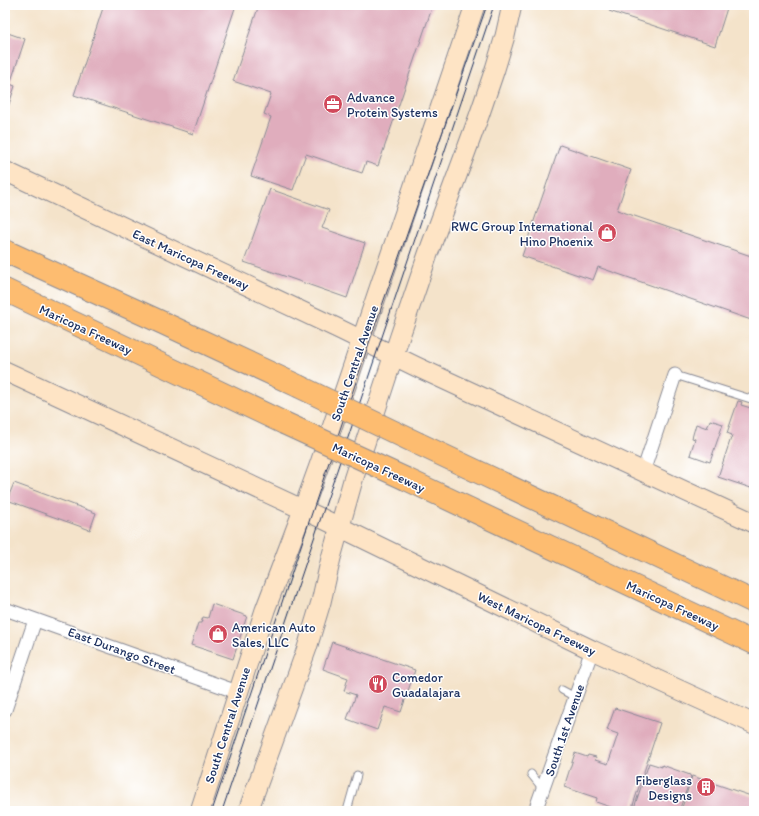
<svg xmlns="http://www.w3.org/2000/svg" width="759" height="816" font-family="Itim,sans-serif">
<rect width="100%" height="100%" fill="#fff"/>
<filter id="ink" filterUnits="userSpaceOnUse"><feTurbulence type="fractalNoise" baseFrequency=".025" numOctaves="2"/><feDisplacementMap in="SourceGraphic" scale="8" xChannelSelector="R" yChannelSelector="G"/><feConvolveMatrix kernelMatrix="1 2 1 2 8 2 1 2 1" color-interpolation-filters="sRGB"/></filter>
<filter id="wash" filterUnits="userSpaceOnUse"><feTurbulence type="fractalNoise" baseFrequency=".012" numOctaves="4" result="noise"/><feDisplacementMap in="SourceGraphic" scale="16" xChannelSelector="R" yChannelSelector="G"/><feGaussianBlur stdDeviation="0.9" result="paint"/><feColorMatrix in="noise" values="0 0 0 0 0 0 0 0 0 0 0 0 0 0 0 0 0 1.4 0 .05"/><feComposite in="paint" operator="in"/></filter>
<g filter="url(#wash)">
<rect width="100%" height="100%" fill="#f4e3ca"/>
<g id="blocks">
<!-- building -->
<path fill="#e0adbd" d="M104,5H236L193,134L74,95Z
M259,5H433L378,166L366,162L362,173L306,154L293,190L251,176L271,117L264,114L271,94L233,81Z
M611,5H728L715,46L609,11Z
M5,32L25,39L10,84L15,86L8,107L5,106Z
M560,145L631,170L617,210L754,257V321L598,267L593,280L522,256Z
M270,189L329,210L322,228L365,243L347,298L244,262Z
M738,401L742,402L741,405L754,409V480L751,488L718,477L732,435L727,433Z
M710,420L723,424L710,462L690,455L695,439L692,438L696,424L707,428Z
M14,483L96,513L90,530L7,500Z
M212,604L247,616L233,659L191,645L198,623H201L203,617L208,618Z
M332,642L415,670L401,712L385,707L377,730L347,719L356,695L344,691L348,678L323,669Z
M615,708L660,723L631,811H622L596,802L597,798L564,787L575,753L587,757L588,755L596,757L595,760L608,764L618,734L607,730Z
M649,763L662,767V765L690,775V776L691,777L679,811H633Z
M692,776L754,797V811H681Z"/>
</g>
</g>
<g filter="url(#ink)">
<use href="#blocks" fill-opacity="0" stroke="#888994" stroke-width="1"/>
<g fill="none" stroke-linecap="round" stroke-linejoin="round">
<!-- service casing -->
<g stroke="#888994" stroke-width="9">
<path id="service" d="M675,375L754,400
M562,690L575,697
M531,774L543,789
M347,811L357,775"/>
</g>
<!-- minor casing -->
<g stroke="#888994" stroke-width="15">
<path id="minor" d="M643,472L675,375
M5,609L229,689L238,691
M5,710L35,620
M535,811L592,650"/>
</g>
<!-- secondary casing -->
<g stroke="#888994" stroke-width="21">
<path id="secondary" d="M5,171L337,328L417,367L754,523
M5,371L321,518L592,650L754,724
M200,811L265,610L303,510L320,463L475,5
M248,811L307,648L321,602L331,558L353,480L399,339L428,254L479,116L495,69L505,36L512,5"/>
</g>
<!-- motorway casing -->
<g stroke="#888994" stroke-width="24">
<path id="motorway" d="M5,251L163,323L298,386
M5,290L284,423
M419,444L754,602
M406,479L754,643"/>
</g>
<!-- service -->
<use href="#service" stroke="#fff" stroke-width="7"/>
<!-- minor -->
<use href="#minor" stroke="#fff" stroke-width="13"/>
<!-- secondary -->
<use href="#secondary" stroke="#fee4c5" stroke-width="19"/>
<!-- motorway -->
<use href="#motorway" stroke="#fdbc6f" stroke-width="22"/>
<!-- tram -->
<path stroke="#1b2f5e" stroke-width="1" d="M212,811L369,343L487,5
M222,811L494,5"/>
<!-- motorway-bridge casing -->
<g stroke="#888994" stroke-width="24" stroke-linecap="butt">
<path id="motorway-bridge" d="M298,386L419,444
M284,423L406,479"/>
</g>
<!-- motorway-bridge -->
<use href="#motorway-bridge" stroke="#fdbc6f" stroke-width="22"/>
</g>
</g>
<!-- icons -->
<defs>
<g id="office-disc" transform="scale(1)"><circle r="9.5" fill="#d1495b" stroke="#fff"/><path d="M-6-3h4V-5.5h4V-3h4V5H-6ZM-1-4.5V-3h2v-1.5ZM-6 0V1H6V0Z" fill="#fff"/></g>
<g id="shop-disc" transform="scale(1)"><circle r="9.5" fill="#d1495b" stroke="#fff"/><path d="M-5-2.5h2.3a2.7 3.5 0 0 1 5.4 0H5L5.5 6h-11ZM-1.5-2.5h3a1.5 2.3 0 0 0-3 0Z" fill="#fff"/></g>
<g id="restaurant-disc" transform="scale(1)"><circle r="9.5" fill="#d1495b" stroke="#fff"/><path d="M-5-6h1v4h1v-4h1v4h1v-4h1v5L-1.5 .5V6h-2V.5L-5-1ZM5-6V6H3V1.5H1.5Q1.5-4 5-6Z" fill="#fff"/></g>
<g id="building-disc" transform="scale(1)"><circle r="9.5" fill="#d1495b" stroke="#fff"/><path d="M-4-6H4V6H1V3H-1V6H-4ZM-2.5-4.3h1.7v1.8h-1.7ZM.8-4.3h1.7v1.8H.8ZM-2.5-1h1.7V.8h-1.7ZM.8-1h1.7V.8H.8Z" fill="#fff"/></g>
</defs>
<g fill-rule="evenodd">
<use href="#office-disc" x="333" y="104"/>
<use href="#shop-disc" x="607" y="233"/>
<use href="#shop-disc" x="218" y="634"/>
<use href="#restaurant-disc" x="378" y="684"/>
<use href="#building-disc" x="706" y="787"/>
</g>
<g text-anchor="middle" stroke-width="3" stroke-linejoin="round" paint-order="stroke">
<!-- poi labels -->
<g font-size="13" fill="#1b2f5e" stroke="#fff" text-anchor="start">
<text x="347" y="102">Advance<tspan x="347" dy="15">Protein Systems</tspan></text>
<text x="593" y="231" text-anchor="end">RWC Group International<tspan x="593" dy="15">Hino Phoenix</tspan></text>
<text x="232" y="632">American Auto<tspan x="232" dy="15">Sales, LLC</tspan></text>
<text x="392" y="682">Comedor<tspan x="392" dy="15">Guadalajara</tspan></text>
<text x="692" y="785" text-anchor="end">Fiberglass<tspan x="692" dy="15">Designs</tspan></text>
</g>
<!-- street labels -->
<g font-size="13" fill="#1b2f5e" stroke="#fff">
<text transform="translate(191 259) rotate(25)" y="5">East Maricopa Freeway</text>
<text transform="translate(86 329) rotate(25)" y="5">Maricopa Freeway</text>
<text transform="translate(354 363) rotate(-71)" y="5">South Central Avenue</text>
<text transform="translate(379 467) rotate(25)" y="5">Maricopa Freeway</text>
<text transform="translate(673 605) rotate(25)" y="5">Maricopa Freeway</text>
<text transform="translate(537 623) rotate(26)" y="5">West Maricopa Freeway</text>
<text transform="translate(122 650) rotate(20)" y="5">East Durango Street</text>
<text transform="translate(227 725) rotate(-72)" y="5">South Central Avenue</text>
<text transform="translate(564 730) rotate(-71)" y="5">South 1st Avenue</text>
</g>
</g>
<!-- margin -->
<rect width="759" height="816" fill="none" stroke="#fff" stroke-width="20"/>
</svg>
